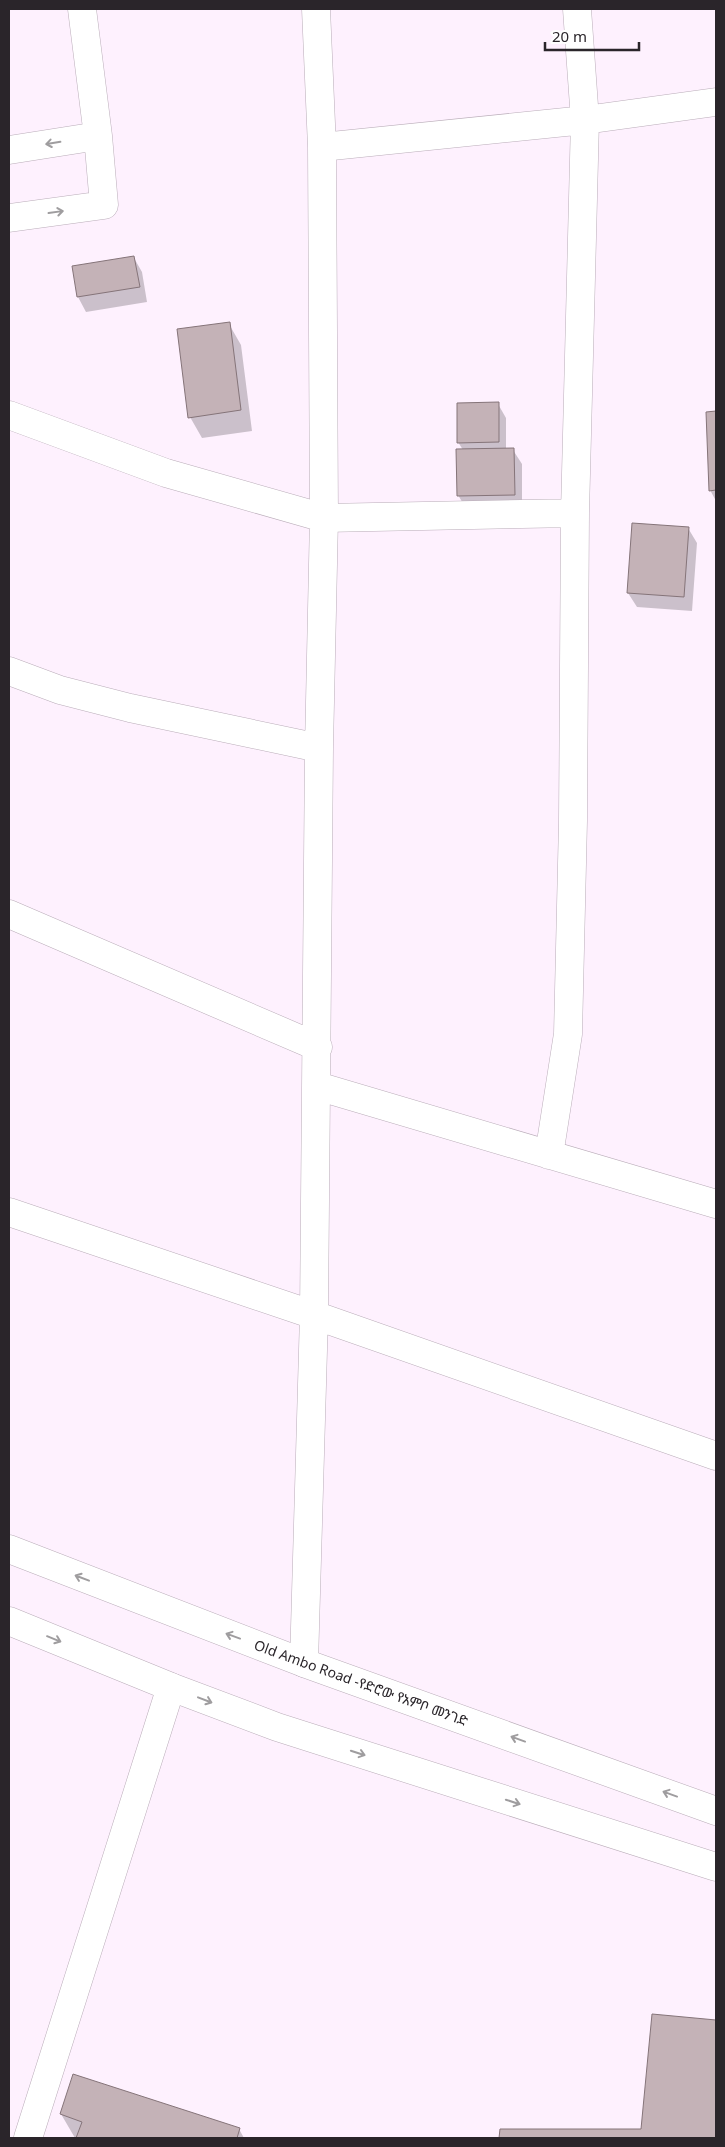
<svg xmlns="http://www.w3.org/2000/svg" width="725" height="2147" font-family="'Noto Sans','Noto Sans Ethiopic',sans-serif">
<rect width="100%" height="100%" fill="#fef1fe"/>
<!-- shadow -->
<path fill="#0003" d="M134,258L142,272L147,302L86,312L78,297L73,267Z
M229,324L241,345L252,431L202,438L190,417Z
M498,404L506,418V450H513L522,464V509L467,510L458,495L463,450L458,442Z
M707,413H716V501L710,490Z
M688,528L697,543L692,611L637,607L628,593Z
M653,2015L716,2022V2138H500L501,2130H642Z
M61,2114L239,2129L244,2138H75Z"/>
<!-- building -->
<path fill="#c4b2b7" stroke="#857479" d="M134,256L140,287L77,297L72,266Z
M230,322L241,410L188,418L177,329Z
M499,402V442L457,443V403Z
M716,411V490L709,491L706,412Z
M514,448L515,495L457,496L456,449Z
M632,523L689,527L684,597L627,593Z
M652,2014L716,2020V2138H499L500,2129H641Z
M73,2074L240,2128L237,2138H76L82,2122L60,2114Z"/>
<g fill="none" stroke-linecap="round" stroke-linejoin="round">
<!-- minor casing -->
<g stroke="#baadb9" stroke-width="29">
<path id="minor" d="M322,147L585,120L716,102
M9,150L98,136
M9,218L104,205L98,136L82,9
M9,415L166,473L324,518L575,513L573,821L568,1034L549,1155
M575,513L585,120L577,9
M9,671L60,690L130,708L319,748
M9,914L318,1047
M317,1086L716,1204
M9,1212L314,1315L716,1456
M304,1663L314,1315L319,748L324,518L322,147L316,9
M28,2138L171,1687"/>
</g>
<!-- major casing -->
<g stroke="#baadb9" stroke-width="29">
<path id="major" d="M9,1549L304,1663L716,1811
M9,1621L171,1687L277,1727L716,1867"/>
</g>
<!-- minor -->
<use href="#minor" stroke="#fff" stroke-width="28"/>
<!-- major -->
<use href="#major" stroke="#fff" stroke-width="28"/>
</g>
<!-- one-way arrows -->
<defs><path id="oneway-shaft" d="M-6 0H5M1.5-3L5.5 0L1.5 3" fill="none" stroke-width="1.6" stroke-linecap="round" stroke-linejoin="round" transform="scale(1.25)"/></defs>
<g stroke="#9f9d9f">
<use href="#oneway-shaft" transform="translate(53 143) rotate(171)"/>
<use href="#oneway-shaft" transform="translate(56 212) rotate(-8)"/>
<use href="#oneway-shaft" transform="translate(82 1578) rotate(-159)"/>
<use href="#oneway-shaft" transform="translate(233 1636) rotate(-160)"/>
<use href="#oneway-shaft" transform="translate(54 1639) rotate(22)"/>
<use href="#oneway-shaft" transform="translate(205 1700) rotate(21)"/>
<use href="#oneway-shaft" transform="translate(518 1739) rotate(-160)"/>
<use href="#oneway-shaft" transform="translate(358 1753) rotate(18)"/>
<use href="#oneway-shaft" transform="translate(670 1794) rotate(-160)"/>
<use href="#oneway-shaft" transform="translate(513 1802) rotate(18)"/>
</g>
<g text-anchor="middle" stroke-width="5" stroke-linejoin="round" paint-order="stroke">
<!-- street labels -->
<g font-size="14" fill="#2a252a" stroke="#fff">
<text transform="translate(361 1683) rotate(20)" y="5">Old Ambo Road -የድሮው የአምቦ መንገድ</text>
</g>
</g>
<!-- border -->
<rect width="725" height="2147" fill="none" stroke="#2a252a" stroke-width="20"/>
<!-- scale -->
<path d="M545 42v8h94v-8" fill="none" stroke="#2a252a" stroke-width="2.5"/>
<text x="552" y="42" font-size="15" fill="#2a252a" stroke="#ffffff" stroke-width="4" paint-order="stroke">20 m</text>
</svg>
